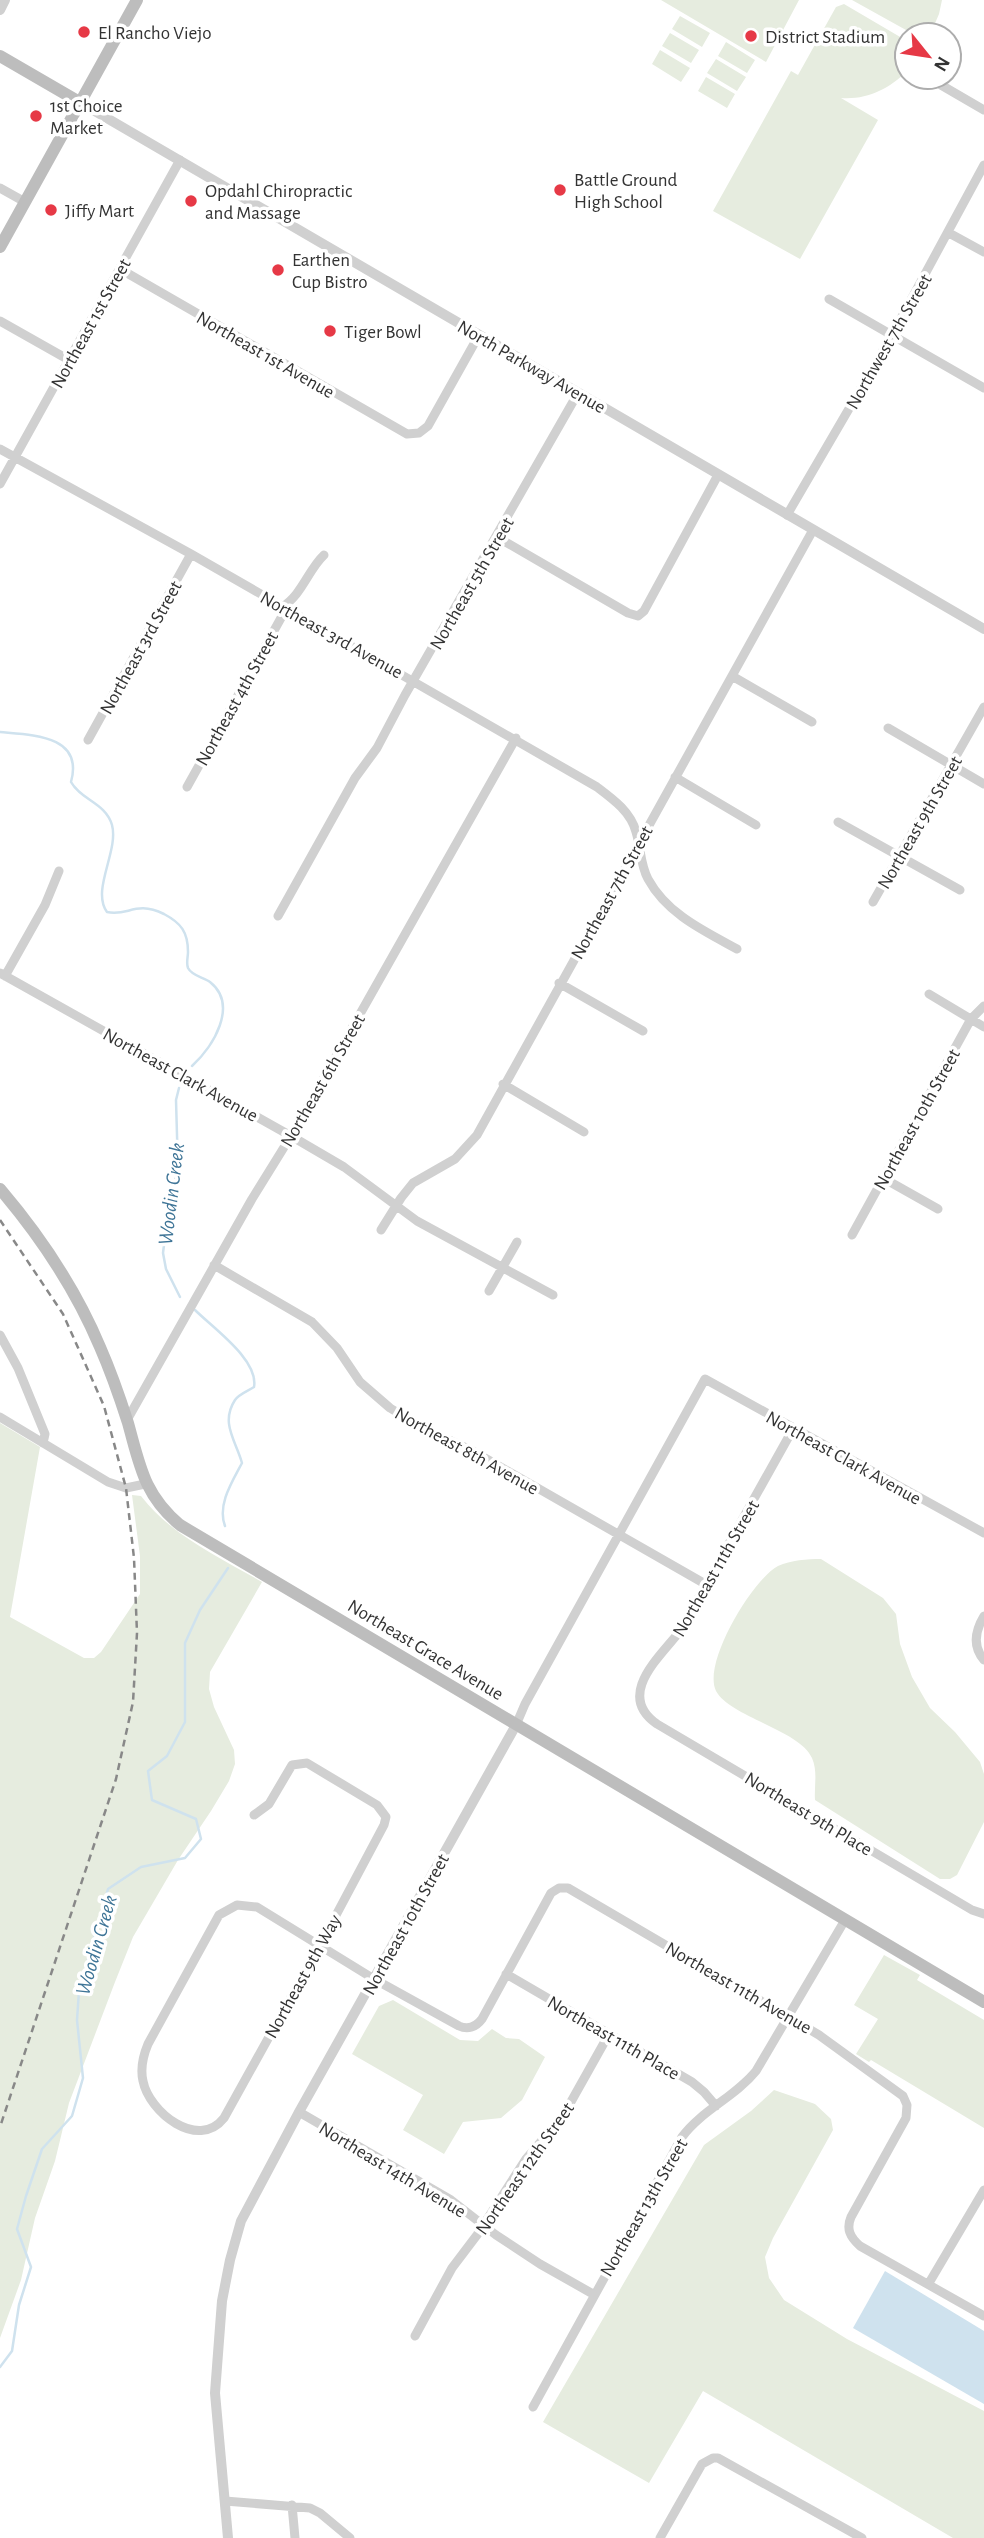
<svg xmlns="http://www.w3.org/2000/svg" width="984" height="2538" font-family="'Alegreya Sans',sans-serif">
<rect width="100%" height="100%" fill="#fff"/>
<!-- green -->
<path fill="#e6ecdf" d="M661,0H799L766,62Z
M852,0H942L939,14L930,35H915Z
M844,4L907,41V71C889,89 867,100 841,98L878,120L800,259L713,211L791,71L798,75L836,7Z
M680,16L710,33L702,47L672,29Z
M670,33L699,50L691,63L662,46Z
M726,42L755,60L747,73L718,56Z
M660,50L690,68L681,82L652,64Z
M716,59L746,77L737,91L707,73Z
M706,77L735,94L727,108L698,91Z
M0,1423L40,1447L10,1617L84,1658H94L101,1652L140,1594V1556L132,1495L141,1496C172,1536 219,1557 262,1582L210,1672L209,1689L214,1707L234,1750L235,1764L229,1781L211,1811L178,1860L133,1937L115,1982L69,2103L55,2161L35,2218L21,2280L0,2338Z
M821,1559L883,1598L896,1614L900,1644L912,1677L930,1708L955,1732L980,1762L984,1774V1822L957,1875L950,1879H940L815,1800C814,1786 818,1772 812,1758C800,1730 730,1717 716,1691C702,1663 753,1579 778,1566C791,1560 807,1559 821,1559Z
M884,1955L920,1975L917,1980L984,2020V2128L871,2060L869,2062L856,2054L878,2019L854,2005Z
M393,2000L460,2040L478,2041L492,2029L506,2038L519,2039L545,2057L522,2100L501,2118L463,2122L444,2154L403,2130L423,2095L352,2054L379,2006Z
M774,2090L815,2104L831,2119L833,2130L773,2238L765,2257L769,2278L784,2300L847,2339L984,2411V2538H953L703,2391L649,2483L543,2422L704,2145L751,2111Z"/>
<!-- water -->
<path fill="#cfe2ee" d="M885,2271L984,2331V2404L853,2328Z"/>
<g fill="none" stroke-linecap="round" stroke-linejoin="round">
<!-- stream -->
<path stroke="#cfe2ee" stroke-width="2.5" d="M0,732C32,735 84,735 71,782C81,800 106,803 112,825C119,851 91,890 107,912C128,917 135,900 164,914C181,923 188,932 188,952C188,957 186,963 188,968C192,976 203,977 210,982C239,1005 213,1047 192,1066
M179,1088L176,1100L178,1170L170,1197L163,1253L166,1269L180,1297
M195,1310C213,1328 259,1360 254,1387C248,1391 239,1394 235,1400C220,1423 236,1441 242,1463C232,1482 217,1505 225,1526
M0,2367L12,2351L19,2305L31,2267L17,2229L26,2196L42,2149L72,2116L83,2078L77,2020L79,1991L108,1889L141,1867L185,1858L201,1839L196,1819L152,1800L148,1771L167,1756L185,1722V1643L200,1610L228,1568"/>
<!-- minor -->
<path stroke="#d0d0d0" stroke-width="9" d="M941,85L984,110
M0,188L25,202
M949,233L984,252
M120,269L407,434L419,433L428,426L479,335
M829,299L984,388
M0,321L69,360
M0,449L191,554L597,787C613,799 631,812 636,832C641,848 640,864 648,879C667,914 704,931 737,949
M0,484L180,160
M787,515L892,335L984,165
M497,537L628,613L638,616L644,611L718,475
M282,607C302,595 308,570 324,555
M732,676L812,722
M888,728L984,784
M88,740L191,554
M675,777L756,825
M187,787L286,609
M838,822L960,890
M873,902L984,707
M278,916L355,778L377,748L405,695L578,393
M0,973L291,1136L344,1167L417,1221L553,1295
M5,976L45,905L59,871
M559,983L643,1031
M929,994L984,1027
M503,1084L584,1132
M883,1178L938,1209
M381,1230L401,1198L413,1183L455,1159L477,1135L813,530
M852,1235L971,1019L984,1006
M214,1265L312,1322L337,1348L360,1382L390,1408L423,1428L471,1450L707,1585
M489,1291L517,1242
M0,1335L18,1368L45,1434L43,1443
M0,1417L108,1482L126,1488L145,1484
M127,1420L252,1199L291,1136L516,738
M793,1429L680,1631C660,1657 615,1695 657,1724L972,1910L984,1914
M984,1616C975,1631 972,1646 984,1660
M516,1725L525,1704L705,1379L984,1533
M254,1815L269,1804L292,1765L307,1763L377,1805L386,1817L384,1825L326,1934L320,1945L224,2118C198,2151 149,2112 143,2081C140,2068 143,2056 148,2044L219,1915L237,1905L257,1907L374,1979L459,2026C468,2030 476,2027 482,2019L551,1893L559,1888H568L819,2035L903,2096L907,2105L906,2118L851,2217C846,2229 850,2237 860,2246L984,2316
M506,1974L692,2082L704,2092L716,2106
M299,2112L451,2200L496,2235L540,2264L593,2294
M929,2283L984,2190
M415,2336L452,2268L477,2235L526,2159L563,2116L609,2034
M533,2407L682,2137C702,2110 735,2097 756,2071L845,1920
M225,2501L310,2508L320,2513L350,2538
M292,2505L295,2538
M660,2538L702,2464L713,2458H718L862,2538"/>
<!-- tertiary -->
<path stroke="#d0d0d0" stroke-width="10" d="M0,10L5,0
M81,103L984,629
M228,2538L215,2393L222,2301L230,2260L241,2221L299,2112L516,1725"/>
<!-- secondary -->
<path stroke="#bdbdbd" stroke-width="12" d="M0,56L81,103
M0,247L137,0
M0,1189C40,1236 76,1290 100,1347C111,1372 120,1398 128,1423C140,1466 144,1495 180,1525L984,2002"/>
<!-- rail -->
<path stroke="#888" stroke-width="2.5" stroke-dasharray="7 5" stroke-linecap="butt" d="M0,1220L63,1314L104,1406L126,1488L134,1558L137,1633L133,1702L116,1779L0,2127"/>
</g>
<!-- markers -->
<g fill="#e63946" stroke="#fff" stroke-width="2.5">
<circle cx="84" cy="32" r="7"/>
<circle cx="751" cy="36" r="7"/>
<circle cx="36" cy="116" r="7"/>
<circle cx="560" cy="190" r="7"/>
<circle cx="191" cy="201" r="7"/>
<circle cx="51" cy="210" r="7"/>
<circle cx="278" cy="270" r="7"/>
<circle cx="330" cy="331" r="7"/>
</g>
<g text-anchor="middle" stroke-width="7" stroke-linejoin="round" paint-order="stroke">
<!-- poi labels -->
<g font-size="19" fill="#333" stroke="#fff" text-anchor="start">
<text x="98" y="39">El Rancho Viejo</text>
<text x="765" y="43">District Stadium</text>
<text x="50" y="112">1st Choice<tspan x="50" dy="22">Market</tspan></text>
<text x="574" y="186">Battle Ground<tspan x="574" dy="22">High School</tspan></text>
<text x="205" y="197">Opdahl Chiropractic<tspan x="205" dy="22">and Massage</tspan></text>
<text x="65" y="217">Jiffy Mart</text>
<text x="292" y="266">Earthen<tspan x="292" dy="22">Cup Bistro</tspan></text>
<text x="344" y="338">Tiger Bowl</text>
</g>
<!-- street labels -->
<g font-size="19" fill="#333" stroke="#fff">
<text transform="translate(90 323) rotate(-61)" y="7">Northeast 1st Street</text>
<text transform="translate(888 341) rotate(-60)" y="7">Northwest 7th Street</text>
<text transform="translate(266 354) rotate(30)" y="7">Northeast 1st Avenue</text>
<text transform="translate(532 366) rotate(30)" y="7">North Parkway Avenue</text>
<text transform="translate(471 583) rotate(-60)" y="7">Northeast 5th Street</text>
<text transform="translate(332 634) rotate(29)" y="7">Northeast 3rd Avenue</text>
<text transform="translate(140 647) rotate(-61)" y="7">Northeast 3rd Street</text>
<text transform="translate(236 698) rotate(-61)" y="7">Northeast 4th Street</text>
<text transform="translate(919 822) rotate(-60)" y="7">Northeast 9th Street</text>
<text transform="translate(611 892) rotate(-61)" y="7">Northeast 7th Street</text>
<text transform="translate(181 1074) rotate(29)" y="7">Northeast Clark Avenue</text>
<text transform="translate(322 1080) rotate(-60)" y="7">Northeast 6th Street</text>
<text transform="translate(916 1119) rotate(-61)" y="7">Northeast 10th Street</text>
<text transform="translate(467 1450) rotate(29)" y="7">Northeast 8th Avenue</text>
<text transform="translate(844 1457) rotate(29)" y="7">Northeast Clark Avenue</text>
<text transform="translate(715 1568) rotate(-60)" y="7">Northeast 11th Street</text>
<text transform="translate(426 1649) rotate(31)" y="7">Northeast Grace Avenue</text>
<text transform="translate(809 1813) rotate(31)" y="7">Northeast 9th Place</text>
<text transform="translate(405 1924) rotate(-61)" y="7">Northeast 10th Street</text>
<text transform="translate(302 1976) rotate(-61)" y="7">Northeast 9th Way</text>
<text transform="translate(739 1987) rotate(30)" y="7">Northeast 11th Avenue</text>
<text transform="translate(614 2037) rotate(30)" y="7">Northeast 11th Place</text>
<text transform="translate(524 2168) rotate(-55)" y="7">Northeast 12th Street</text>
<text transform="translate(393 2169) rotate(31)" y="7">Northeast 14th Avenue</text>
<text transform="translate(643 2207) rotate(-60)" y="7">Northeast 13th Street</text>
</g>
<!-- water labels -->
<g font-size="21" font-style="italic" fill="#3f7597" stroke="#fff">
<text transform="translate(171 1194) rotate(-83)" y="7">Woodin Creek</text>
<text transform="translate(96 1945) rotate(-74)" y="7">Woodin Creek</text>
</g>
</g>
<!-- north arrow -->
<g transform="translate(928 56) rotate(120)"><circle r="33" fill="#ffffff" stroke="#adadad" stroke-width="2"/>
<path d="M0-5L12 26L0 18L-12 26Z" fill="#e63946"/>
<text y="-10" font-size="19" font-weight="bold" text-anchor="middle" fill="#333333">N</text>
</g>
</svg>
